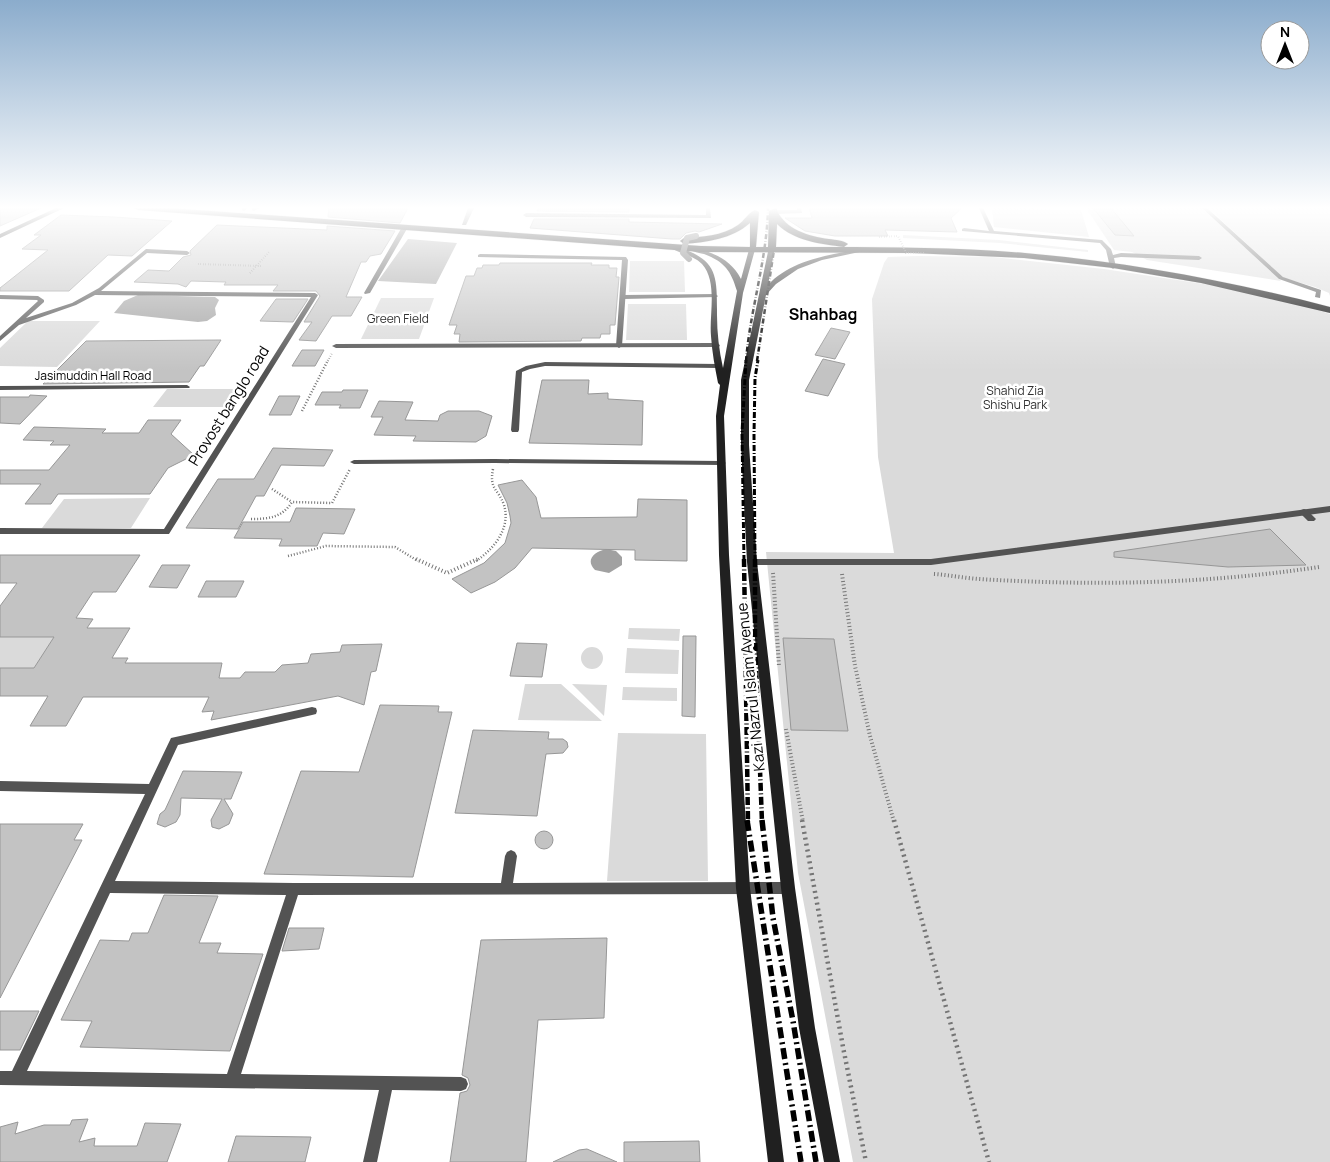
<svg xmlns="http://www.w3.org/2000/svg" width="1330" height="1162" font-family="Manrope,sans-serif">
<rect width="100%" height="100%" fill="#fff"/>
<!-- green -->
<path fill="#dadada" d="M992,208L1081,210L1089,237L994,227Z
M1086,208H1202L1281,281L1147,260L1132,252L1114,250Z
M1208,208H1330V296L1329,293L1315,287L1284,278Z
M903,235L999,240L1088,250V252L1000,243L903,238Z
M918,256L993,257L1104,269L1217,286L1302,305L1330,314V1162H853L798,873L766,552L894,553L878,457L872,299L884,263L888,257Z
M630,261H684L685,292H629Z
M381,298H434L419,339H361Z
M628,304H686L687,340H626Z
M28,321H100L57,367L0,366V348Z
M167,389H236L225,407H153Z
M150,498L131,528H42L64,499Z
M629,628L680,629L679,641L628,639Z
M0,637H54L34,668H0Z
M581 658a11 11 0 1 1 22 0a11 11 0 1 1-22 0Z
M627,648L679,650L678,674L625,673Z
M525,684H561L602,721L518,720Z
M572,684L607,685L604,716Z
M623,687L677,688V701L622,700Z
M618,733L706,734L708,881H607Z"/>
<!-- water -->
<path fill="#a1a1a1" d="M408,239L457,243L436,284L378,281Z
M138,295L215,297L219,300L215,308L216,315L207,321L198,322L114,313L124,301Z
M606,549L616,551L622,557V565L609,573L595,570C585,560 594,552 606,549Z"/>
<!-- building -->
<path fill="#c3c3c3" stroke="#979797" d="M0,208H41L0,226Z
M329,208H408L400,223L328,217Z
M538,208H629V212L537,211Z
M809,208H962L951,218L957,232L885,230L888,236H835L805,231L785,218H812Z
M1093,208H1111L1134,236L1115,235Z
M61,215L114,217L172,221L132,256L108,255L69,291H0V288L48,250L22,249L41,235H34Z
M534,219H629V222L722,224L699,232L695,231L686,233L680,239H672L530,228Z
M217,225L327,230V226L395,231L381,254L370,256L366,262H361L346,297H362L351,316H332L316,341L299,340L312,322H304L320,296L316,291H273L278,285H224L226,282L191,281L186,287L178,284L134,282L148,270L169,271L183,257L191,255L190,251Z
M500,263H592L591,265H609V268H617L616,277H619L615,325H610V334H601L600,338H582L581,341L459,342L460,334H454L457,325H449L466,276H474L477,268H482L483,265H499Z
M276,299H308L293,322L260,321Z
M831,328L850,332L835,359L815,355Z
M221,340L204,366H200L189,382L43,384L86,341Z
M302,350H324L315,366H292Z
M823,359L845,364L828,396L805,391Z
M542,380H589L588,394L608,393V399L643,401L642,445L529,443Z
M343,390H368L360,408H339L341,405H315L322,392H342Z
M30,395L47,396L20,424L0,423V397H29Z
M279,396H300L291,415H269Z
M379,401L413,402L405,420L438,421L440,415L448,411H479L492,416L486,436L476,442L413,441L416,436L374,435L383,417H371Z
M148,420H181L171,434L194,455L168,468L150,494H58L51,504H25L41,484H0V470H49L70,445H50L54,441L23,440L34,427L106,429L102,433H139Z
M273,448L333,450L324,466L281,465L264,496H256L238,529L186,528L218,479H254Z
M522,480L536,497L541,518L637,517L638,499L687,500V561L635,560V550L532,548L515,568L495,582L471,593L452,579L484,563L505,543L511,523L510,516L507,503L498,485Z
M296,508L355,509L344,534L323,533L317,546H279L282,539L234,538L243,522H290Z
M1270,529L1306,565L1228,567L1114,557V552Z
M0,555H140L116,592H93L76,618L93,619L87,628H130L112,658H128L125,663H222L219,678H240L245,672H275L282,665L308,663L311,654L340,652L342,645L382,644L376,671L371,672L364,705L338,696L211,720L214,711L202,712L209,697H83L66,726H30L48,696H0V668H34L54,637H0V606L17,583H0Z
M162,565H190L177,588L149,587Z
M206,581H244L236,597H198Z
M683,636H696L695,717L682,716Z
M783,638L834,639L848,731L791,730Z
M517,643L547,644L542,677L510,676Z
M380,705L439,706L438,712H452L413,877L264,874L301,771L359,772Z
M473,730L549,732L548,739H563L567,742L568,747L563,753L546,754L537,816L455,813Z
M183,771L242,772L231,799H224L233,814L229,824L219,829L212,827L211,820L222,799L181,798L180,815L176,822L165,827L157,824L160,814L165,810Z
M0,824H83L74,840H82L0,998Z
M535 840a9 9 0 1 1 18 0a9 9 0 1 1-18 0Z
M164,895L218,896L199,943H221L217,953L263,954L230,1051L80,1047L92,1021L61,1020L100,940L129,941L132,933H148Z
M289,928H324L319,949L282,951Z
M607,938L604,1018L538,1020L526,1162H450L460,1093L467,1091L470,1085L468,1078L462,1075L481,940Z
M0,1011H39L20,1050H0Z
M88,1119L79,1142L95,1138L94,1146H137L145,1123L181,1124L167,1162H0V1127L18,1122L15,1134L44,1125H70L72,1120Z
M236,1136L311,1137L305,1162H228Z
M699,1141L700,1162H624V1142Z
M587,1149L617,1162H553L579,1150Z"/>
<g fill="none" stroke-linecap="round" stroke-linejoin="round">
<!-- trunk casing -->
<g stroke="#dbdbdb" stroke-width="1">
<path id="trunk" d="M134,208H170L701,246L750,247V223C732,239 707,242 684,244L680,241L684,238C702,237 722,236 738,225C744,221 748,213 755,210L759,212L756,247H768L769,211L773,209H776C786,230 808,236 829,239C836,240 843,240 848,244L844,247C821,244 794,241 777,224L776,247C859,247 942,246 1025,253C1128,262 1230,281 1330,307V313L1201,283L1113,268L1024,258L911,253L701,252L138,210Z"/>
</g>
<!-- path-far3 -->
<path stroke="#757575" stroke-width="2" stroke-dasharray="0.5 2" stroke-linecap="butt" d="M198,264L261,266
M250,273L269,252
M328,361L332,353"/>
<!-- path-far2 -->
<path stroke="#757575" stroke-width="2.5" stroke-dasharray="1 2" stroke-linecap="butt" d="M302,411L328,360
M272,489L292,502
M251,519C268,519 282,518 292,502L332,503L350,469
M288,556L326,546L395,547L418,561
M476,561C494,549 511,528 504,505C498,488 489,490 493,469"/>
<!-- path-far1 -->
<path stroke="#757575" stroke-width="4" stroke-dasharray="1 2.5" stroke-linecap="butt" d="M416,559L447,573L478,559
M773,573L779,666
M842,574L855,666L870,736L894,822
M934,574C949,575 964,578 979,579C1093,586 1206,584 1319,567
M786,729L803,822"/>
<!-- path -->
<path stroke="#757575" stroke-width="4.5" stroke-dasharray="2 4" stroke-linecap="butt" d="M802,820L843,1047L866,1162
M894,820L989,1162"/>
<!-- service -->
<path fill="#535353" fill-rule="evenodd" d="M706,208H710L711,218L526,217L523,215L526,213L706,215Z
M797,208H801L802,213L773,214L770,212L773,210H797Z
M979,208H983L994,231L1102,240L1111,249L1113,255L1121,253L1199,256L1202,258L1199,260L1121,257L1114,258L1116,267L1113,269L1110,267L1106,250L1100,243L962,231V229L964,228L989,231Z
M1202,208H1207L1283,277L1321,290L1320,298L1315,297L1316,292L1279,279Z
M405,225L408,227L370,293L365,294L364,293L402,227Z
M146,249L187,251L190,253L187,255L147,253L101,291L315,293L318,295L169,534H0V528L164,529L311,297L95,295L76,305L19,325L0,341V336L38,301L37,300L0,299V295L38,296L44,300V302L26,318L72,303L99,288Z
M480,254L626,257L628,260L622,346L619,348L616,346L622,260L478,257V255Z
M545,362L719,364L722,366L719,368L545,366L530,369L522,372L519,430L518,432H512L511,430L516,371L526,366Z
M187,385L190,387L189,388L0,390V386Z
M495,459L722,461L726,463L722,465L495,463L354,464L350,462L354,460Z
M1330,506V512L931,565H752L748,562L752,559H931Z
M312,707L316,708L317,711L316,714L312,715L178,745L115,881L294,883H501L505,856L507,852L511,850L515,852L517,856L513,883L788,882L792,884L794,888L792,892L788,894L298,895L241,1074L461,1077L466,1079L468,1084L466,1089L461,1091L392,1090L377,1162H363L379,1090L0,1085V1071H12L145,794L0,791V781L149,784L171,738ZM110,893L286,895L227,1074L27,1071Z"/>
<!-- pedestrian -->
<path fill="#535353" fill-rule="evenodd" d="M715,294L718,296L717,297L623,299L620,297L623,295Z
M1304,509L1307,510L1316,519L1314,521H1308L1299,512L1301,510Z"/>
<!-- minor -->
<path fill="#535353" fill-rule="evenodd" d="M242,208H248L244,211L242,210Z
M252,208H259L254,211L252,210Z
M468,208H474L466,225H462Z
M716,343L720,345L719,347L336,348L332,346L336,344Z"/>
<!-- secondary -->
<path fill="#202020" fill-rule="evenodd" d="M56,208H64L0,238V234Z
M753,244L756,246L743,293L724,416L729,555L750,888L784,1162H768L736,888L719,555L716,416L720,385L718,383C715,368 712,352 711,336C709,314 718,282 702,264C693,255 680,254 671,248L674,246C718,259 717,274 717,315C717,333 719,350 723,368L737,291C731,271 725,262 704,254C699,253 693,252 689,249L692,247C712,252 731,259 741,279L750,246Z
M772,245L775,247L768,285C791,260 828,255 861,249L864,251L822,260L798,269L776,284L766,295L749,380V445L757,562L795,888L815,1028L840,1162H824L799,1028L781,888L747,562L741,445V380L769,247Z"/>
<!-- trunk -->
<use href="#trunk" fill="#000" fill-rule="evenodd"/>
<!-- rail-far3 -->
<path stroke="#000" stroke-width="2.5" stroke-dasharray="5 2 0.5 2" stroke-linecap="butt" d="M746,361C750,310 767,260 768,208
M757,361L774,250L776,208"/>
<!-- rail-far2 -->
<path stroke="#000" stroke-width="3" stroke-dasharray="6 2 1 2" stroke-linecap="butt" d="M744,561L742,433L746,360
M755,561L754,435L755,378L758,360"/>
<!-- rail-far1 -->
<path stroke="#000" stroke-width="4.5" stroke-dasharray="8 2.5 1 2.5" stroke-linecap="butt" d="M744,559L748,822
M755,559V639L762,822"/>
<!-- rail -->
<path stroke="#000" stroke-width="5.5" stroke-dasharray="11 4 2 4" stroke-linecap="butt" d="M747,820L801,1162
M762,820L773,918L793,1021L816,1162"/>
<!-- path-bridge -->
<path stroke="#757575" stroke-width="2" stroke-dasharray="0.5 2" stroke-linecap="butt" d="M879,237L898,236L906,253H925"/>
<!-- pedestrian-bridge -->
<path stroke="#535353" stroke-width="6" d="M689,259L683,253L687,238L696,236"/>
</g>
<!-- sky -->
<linearGradient id="sky" x2="0" y2="1"><stop stop-color="#8baccc"/><stop offset="0.56" stop-color="#fff"/><stop offset="1" stop-color="#fff" stop-opacity="0"/></linearGradient>
<rect width="1330" height="371" fill="url(#sky)"/>
<g text-anchor="middle" stroke-width="5" stroke-linejoin="round" paint-order="stroke">
<!-- far-park labels -->
<g font-size="12" fill="#313131" stroke="#fff">
<text x="398" y="323">Green Field</text>
<text x="1015" y="395">Shahid Zia<tspan x="1015" dy="14">Shishu Park</tspan></text>
</g>
<!-- far-street labels -->
<g font-size="12" fill="#000" stroke="#fff">
<text x="93" y="380">Jasimuddin Hall Road</text>
</g>
<!-- street labels -->
<g font-size="15" fill="#000" stroke="#fff">
<text transform="translate(229 406) rotate(-58)" y="5">Provost banglo road</text>
<text transform="translate(751 687) rotate(-96)" y="5">Kazi Nazrul Islam Avenue</text>
</g>
<!-- far-district labels -->
<g font-size="16" font-weight="bold" fill="#000" stroke="#fff">
<text x="823" y="320">Shahbag</text>
</g>
</g>
<!-- north arrow -->
<g transform="translate(1285 45)"><circle r="24" fill="#ffffff" stroke="#999999"/>
<path d="M0-4L9 19L0 12L-9 19Z" fill="#000000"/>
<text y="-8" font-size="14" font-weight="bold" text-anchor="middle" fill="#000000">N</text>
</g>
</svg>
